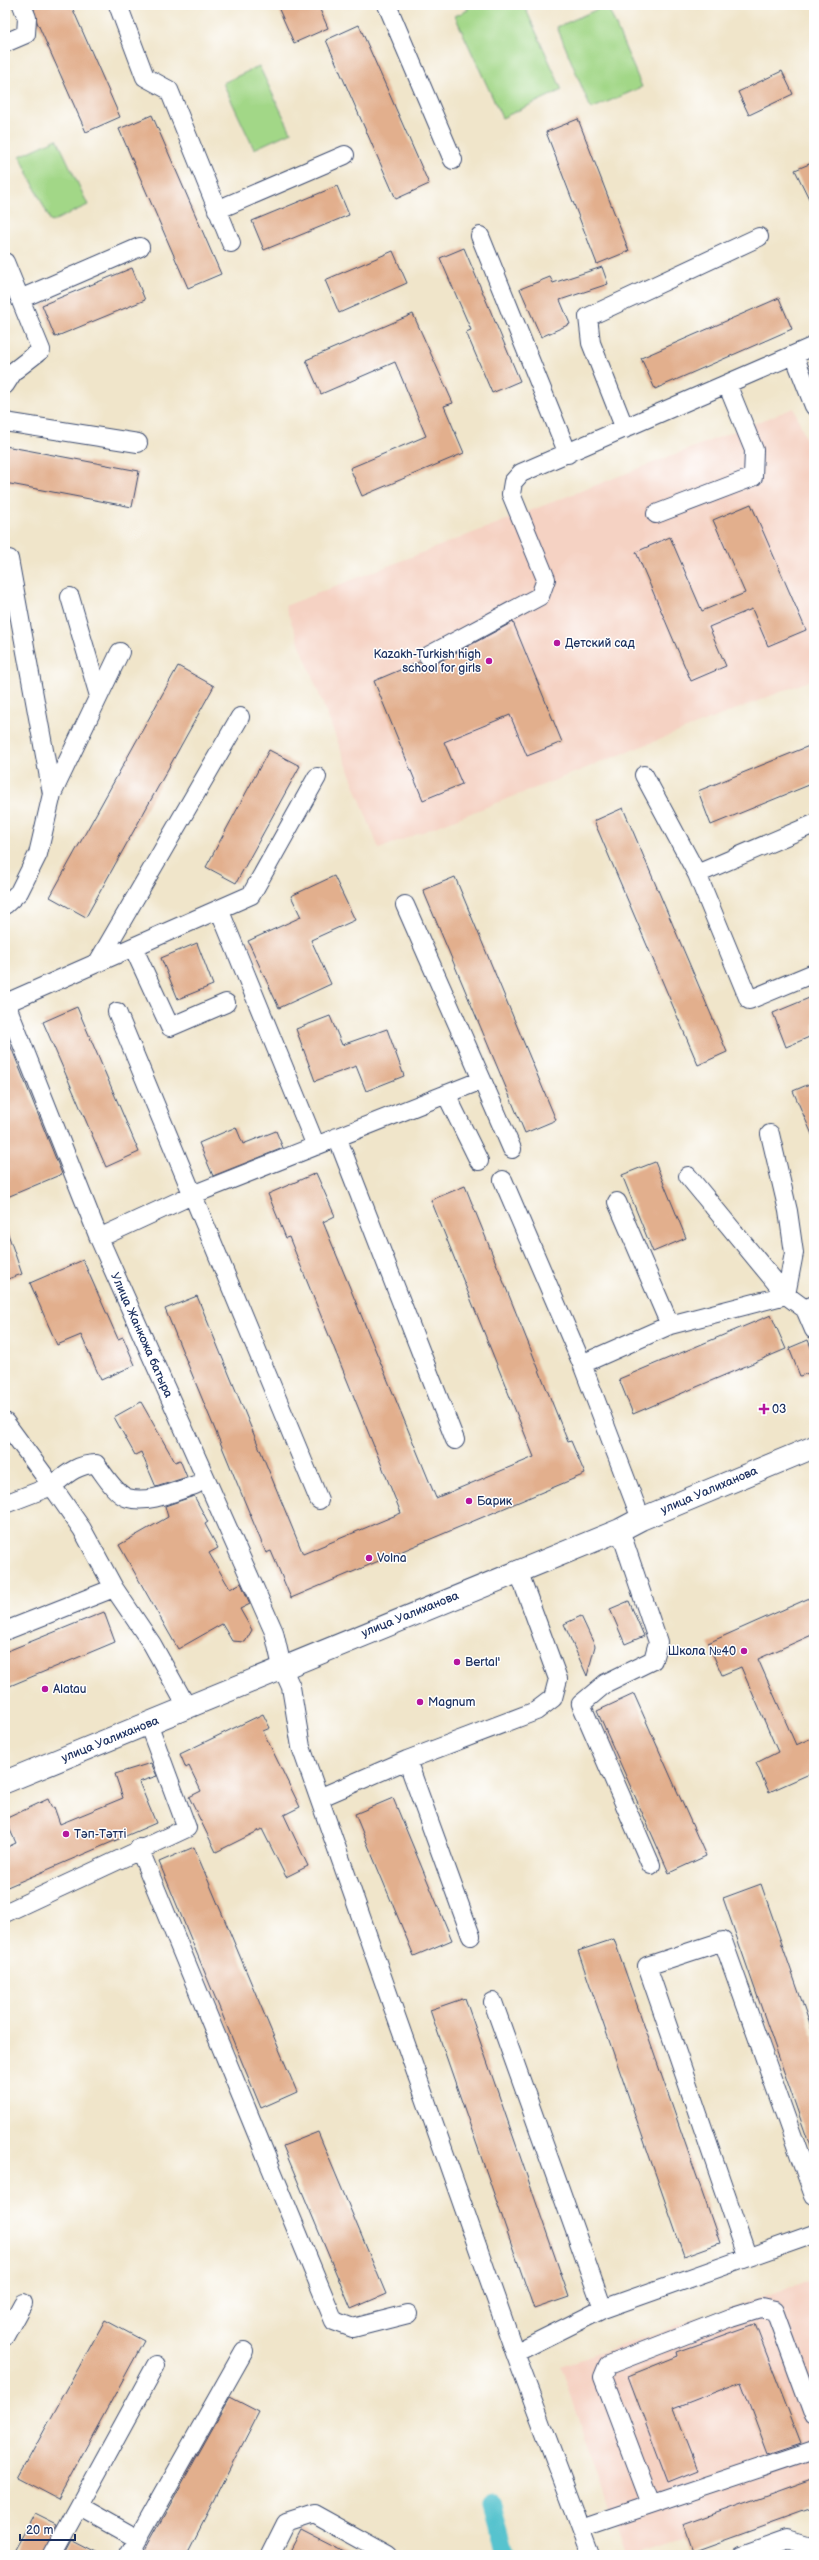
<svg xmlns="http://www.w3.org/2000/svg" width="819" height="2560" font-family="'Balsamiq Sans',sans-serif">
<rect width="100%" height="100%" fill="#fff"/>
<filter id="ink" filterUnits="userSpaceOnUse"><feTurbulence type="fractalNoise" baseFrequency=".025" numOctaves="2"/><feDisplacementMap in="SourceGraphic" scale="8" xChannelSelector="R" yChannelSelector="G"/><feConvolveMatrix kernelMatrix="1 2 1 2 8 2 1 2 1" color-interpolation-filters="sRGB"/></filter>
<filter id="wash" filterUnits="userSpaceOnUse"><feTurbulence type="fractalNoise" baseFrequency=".012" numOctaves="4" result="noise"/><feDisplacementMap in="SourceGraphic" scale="16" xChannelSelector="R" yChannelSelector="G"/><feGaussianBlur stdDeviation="0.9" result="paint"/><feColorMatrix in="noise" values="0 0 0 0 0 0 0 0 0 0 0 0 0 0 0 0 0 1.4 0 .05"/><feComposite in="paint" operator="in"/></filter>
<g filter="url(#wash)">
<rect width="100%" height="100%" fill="#f0e5ca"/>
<!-- built -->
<path fill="#f5d2c3" d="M794,408L814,460V679L379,849L285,606Z
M814,2279V2492L632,2555H625L561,2366Z"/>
<!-- green -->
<path fill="#a2d787" stroke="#5e8372" d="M466,5H524L562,90L502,118L455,16L468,10Z
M607,5L642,87L591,109L557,27Z
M259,66L291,132L254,149L223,83Z
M57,139L88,205L51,222L20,156Z"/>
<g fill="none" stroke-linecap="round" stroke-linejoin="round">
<!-- canal -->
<path stroke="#56c3ce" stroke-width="19" d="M493,2505L507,2555"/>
</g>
<g id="blocks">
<!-- building -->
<path fill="#e2af8d" d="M33,5H71L120,117L86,132L37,22Z
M277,5H318L328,28L294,43Z
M359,25L429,184L396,199L326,40Z
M782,71L793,94L749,115L738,92Z
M152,115L221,274L188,288L119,129Z
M578,119L629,251L597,264L546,132Z
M814,162V209L795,170Z
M337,186L349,215L264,250L252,221Z
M464,248L520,381L492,393L466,332L471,330L440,258Z
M393,251L407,283L339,313L325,280Z
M602,267L608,284L560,300L570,324L541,337L520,289L550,277L553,283Z
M132,268L145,300L55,337L42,305Z
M779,298L792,329L655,389L641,358Z
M413,314L453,403L444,406L464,453L362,496L350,468L426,436L395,362L321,394L306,360Z
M5,446L139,471L132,507L5,483Z
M751,504L806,630L768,646L752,609L709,627L726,666L691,681L636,552L670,537L702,611L745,593L713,520Z
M513,622L562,742L527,756L510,715L444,742L462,784L423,800L374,681L419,662L427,666L433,665Z
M178,666L214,686L86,917L50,897Z
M814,744V783L711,825L698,791Z
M269,750L300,766L236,883L206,867Z
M623,808L727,1052L698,1065L594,821Z
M334,876L355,920L311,940L331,984L279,1008L248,941L301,917L291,896Z
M455,877L556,1120L525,1133L423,890Z
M197,943L213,985L178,999L161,958Z
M814,996V1035L786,1047L773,1013Z
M77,1007L139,1152L106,1167L43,1022Z
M330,1016L342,1045L387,1029L404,1076L366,1091L356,1066L315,1081L296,1029Z
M5,1032L62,1174L5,1198Z
M814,1082V1139L793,1091Z
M236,1127L243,1144L276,1131L283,1148L213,1176L199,1143Z
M655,1162L686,1238L653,1252L622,1175Z
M316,1173L335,1216L323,1222L436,1498L534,1457L431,1200L465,1186L568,1442L571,1441L585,1474L291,1598L271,1551L266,1553L165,1309L197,1296L303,1554L401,1513L289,1237L286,1238L268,1194Z
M7,1231L22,1274L5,1280V1232Z
M83,1260L118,1339L123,1337L135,1365L101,1380L81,1335L57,1345L30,1283Z
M771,1315L786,1349L633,1414L619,1379Z
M808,1340L814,1355V1371L800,1376L789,1348Z
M141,1402L175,1462L180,1460L187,1477L156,1487L141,1452L135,1455L114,1417Z
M194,1496L208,1522L205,1524L218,1548L209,1553L230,1589L241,1583L250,1604L240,1609L252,1630L245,1642L232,1641L222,1624L178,1649L119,1545L168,1517L165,1506Z
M814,1596V1634L758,1659L796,1745L814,1737V1772L769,1792L756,1763L778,1752L741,1667L722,1675L708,1643Z
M629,1601L644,1636L625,1644L610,1609Z
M104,1612L115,1642L5,1688V1652Z
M581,1616L595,1646L587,1676L564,1624Z
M634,1694L706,1856L669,1873L597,1711Z
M263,1714L270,1728L263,1731L300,1807L284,1815L308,1866L286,1877L262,1829L216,1852L189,1797L201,1791L189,1766L186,1768L180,1754Z
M151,1763L157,1776L139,1782L156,1823L5,1888V1848L16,1843L5,1819L48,1799L52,1808L54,1807L60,1824L123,1798L115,1774Z
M393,1798L452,1940L414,1956L355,1814Z
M194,1847L297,2092L261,2108L159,1862Z
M761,1884L814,2036V2152H812L723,1898Z
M614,1939L720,2243L684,2256L578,1951Z
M465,1998L569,2297L534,2309L430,2010Z
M318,2132L386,2294L351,2309L283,2146Z
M105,2320L144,2341L58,2499L18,2478Z
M755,2324L801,2443L768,2454L741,2382L674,2408L698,2470L668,2482L628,2376L678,2356L677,2352Z
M230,2397L259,2412L186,2555H142Z
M814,2478V2507L692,2551L683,2525Z
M35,2513L57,2524L42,2555H12Z
M301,2530L350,2555H288Z
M72,2540L101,2555H64Z"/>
</g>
</g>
<g filter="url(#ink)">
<use href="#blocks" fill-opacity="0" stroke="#3b4a6e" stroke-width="1"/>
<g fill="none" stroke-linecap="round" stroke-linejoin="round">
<!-- minor casing -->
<g stroke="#3b4a6e" stroke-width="20">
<path id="minor" d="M118,5L145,77L169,90L231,243
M387,5L453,160
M5,43L26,34L27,18L22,5
M217,210L345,155
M480,236L568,454
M5,262L41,350L14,371L5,385
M20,299L140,247
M794,355L814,406
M5,422L138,443
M625,429L591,343L588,317L759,237
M656,514L753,477L754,450L727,384
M9,559L52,794
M70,597L99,696
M428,656L540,596L546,579L511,494L513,482L521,473L814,346
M644,775L697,874
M814,824L697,874L749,1000L814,973
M5,905L19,892L38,854L52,794L120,652
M219,909L316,1146
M133,947L170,1027L226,1003
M98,962L240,717
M5,1001L99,1238L274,1632L282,1667L291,1687L301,1747L515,2353L591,2555
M6,1003L251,895L317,777
M117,1012L319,1500
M482,1080L512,1149
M446,1094L479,1161
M770,1134L788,1211L794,1253L786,1295L805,1309
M337,1137L455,1440
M503,1180L582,1364
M617,1202L670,1325
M99,1238L192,1195L482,1080L405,905
M814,1305L805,1309L814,1330
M5,1422L52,1486C66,1475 77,1464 96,1464C104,1474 115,1494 128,1498C148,1504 176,1491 195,1485
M5,1504L52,1486L82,1529L114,1588
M641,1519L582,1364L670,1325L786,1295L688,1176
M620,1530L658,1642L653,1660L606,1683L581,1704L651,1865
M5,1631L114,1588L152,1644L187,1707
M407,1760L471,1936
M319,1798L407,1760L536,1711L553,1698L558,1679L518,1570
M139,1848L334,2321L353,2328L408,2314
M5,1913L187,1828L148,1723
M493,2002L603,2309
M747,2256L647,1966L723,1941L814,2196
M5,2336L23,2303
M515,2353L603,2309L814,2234
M651,2504L603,2377L608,2365L732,2317L761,2308L775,2311L814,2417
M79,2506L138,2539
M581,2528L814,2450
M52,2555L156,2365
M129,2555L244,2351
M270,2555L286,2523L314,2514L388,2555
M742,2555L787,2539L814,2547"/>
</g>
<!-- major casing -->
<g stroke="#3b4a6e" stroke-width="24">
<path id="major" d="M5,1782L620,1530L641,1519L814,1447"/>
</g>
<!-- minor -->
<use href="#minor" stroke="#fff" stroke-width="18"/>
<!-- major -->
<use href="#major" stroke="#fff" stroke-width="22"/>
</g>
</g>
<!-- markers -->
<g fill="#b5179e" stroke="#fff" stroke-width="1.5">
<circle cx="557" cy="643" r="4"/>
<circle cx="489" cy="661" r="4"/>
<path d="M762 1403h4v4h4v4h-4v4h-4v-4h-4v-4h4z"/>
<circle cx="469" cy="1501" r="4"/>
<circle cx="369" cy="1558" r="4"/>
<circle cx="744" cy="1651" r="4"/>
<circle cx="457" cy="1662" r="4"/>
<circle cx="45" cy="1689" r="4"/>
<circle cx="420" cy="1702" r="4"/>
<circle cx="66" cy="1834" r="4"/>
</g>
<g text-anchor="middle" stroke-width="3" stroke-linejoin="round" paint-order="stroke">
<!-- poi labels -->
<g font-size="12" fill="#1b2f5e" stroke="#fff" text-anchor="start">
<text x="565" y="647">Детский сад</text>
<text x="481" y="658" text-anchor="end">Kazakh-Turkish high<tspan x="481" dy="14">school for girls</tspan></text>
<text x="772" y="1413">03</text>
<text x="477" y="1505">Барик</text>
<text x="377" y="1562">Volna</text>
<text x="736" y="1655" text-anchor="end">Школа №40</text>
<text x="465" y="1666">Bertal'</text>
<text x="53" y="1693">Alatau</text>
<text x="428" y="1706">Magnum</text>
<text x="74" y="1838">Тәп-Тәтті</text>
</g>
<!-- street labels -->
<g font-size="12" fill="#1b2f5e" stroke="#fff">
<text transform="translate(142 1335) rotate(66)" y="4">Улица Жанкожа батыра</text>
<text transform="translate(709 1490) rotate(-23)" y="4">улица Уалиханова</text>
<text transform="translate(410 1614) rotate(-22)" y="4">улица Уалиханова</text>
<text transform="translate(110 1739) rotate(-22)" y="4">улица Уалиханова</text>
</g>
</g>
<!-- margin -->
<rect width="819" height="2560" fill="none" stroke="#fff" stroke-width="20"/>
<!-- scale -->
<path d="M20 2534v6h55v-6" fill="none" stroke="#1b2f5e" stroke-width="2"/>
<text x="26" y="2534" font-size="12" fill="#1b2f5e" stroke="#ffffff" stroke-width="3" paint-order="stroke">20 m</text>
</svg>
